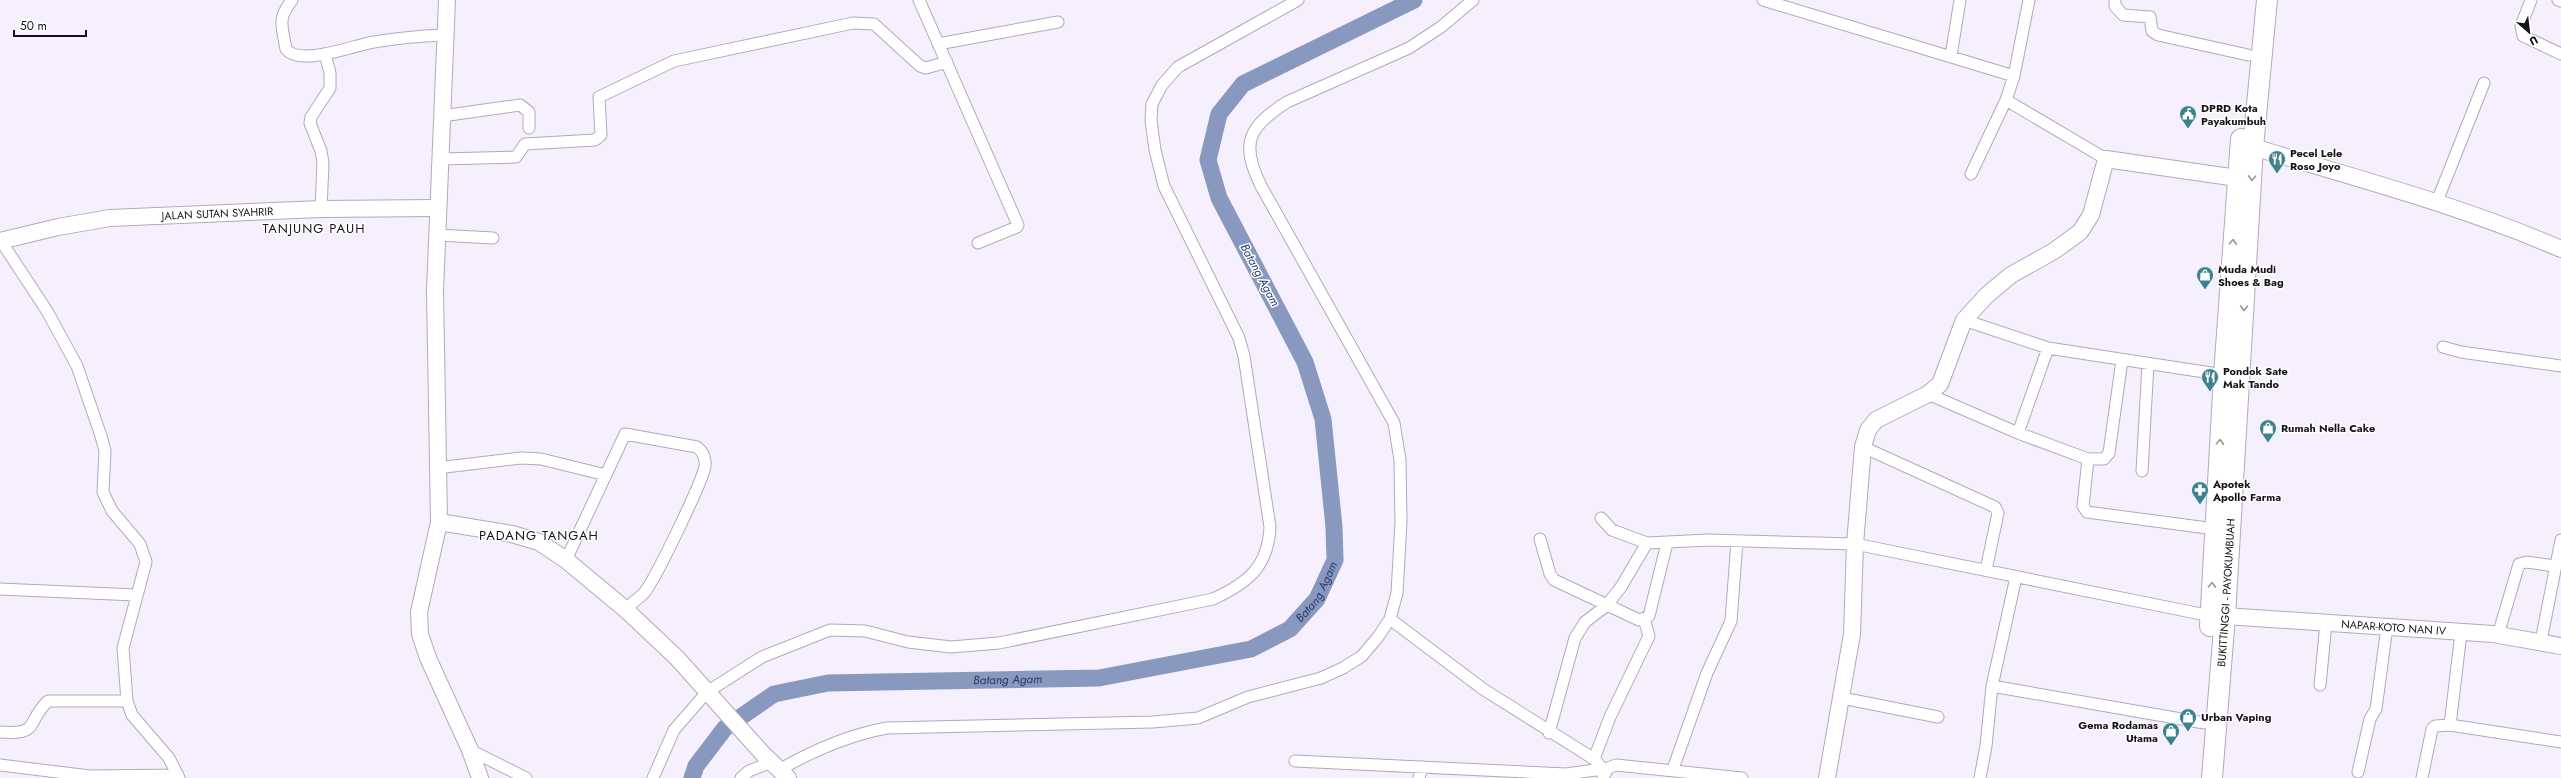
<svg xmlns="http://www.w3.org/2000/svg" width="2561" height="778" font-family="Jost,sans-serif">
<rect width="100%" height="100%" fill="#f5effe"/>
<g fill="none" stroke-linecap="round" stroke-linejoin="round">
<!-- river -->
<path stroke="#8898be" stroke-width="17" id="s1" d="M692,778L696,766L725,728L774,694L828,683L1099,678L1251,649L1290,629L1317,599L1335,560L1334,527L1323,419L1305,362L1219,198L1208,160L1219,114L1243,84L1414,0"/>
<!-- street casing -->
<g stroke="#b0aab9" stroke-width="13">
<path id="street" d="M292,0C277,19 282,26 286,49C300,67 354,45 374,42C397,38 421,36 444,35
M919,0L1018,225L1017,227L978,243
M1763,0L2014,76
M2029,0L2014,76L2006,100L2106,159
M2115,0V6L2123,15L2150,17L2152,31L2158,35L2248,55
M2531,0L2521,26L2523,36L2561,54
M2558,0L2561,1
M938,44L1058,22
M1951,56L1960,0
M442,116L520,105L529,112V128
M441,159L516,157L525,144L595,140L601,135L599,97L674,61L853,23L874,24L920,66L926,68L947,62
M1971,174L2006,100
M2436,204L2484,83
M321,209L323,163L321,151L310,123L311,117L330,88V73L325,54
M437,235L493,238
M1,241L47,311L77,366L101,436L105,451L103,492L112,511L140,544L146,562L123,648L127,701L132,715L169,758L179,778
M1964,320L2048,348L2224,375
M2443,347L2461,352L2561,366
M1928,394L2018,433L2088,459L2083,506L2087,512L2215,529
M2018,433L2048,348
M1863,447L1995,507L1998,513L1986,570
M2088,459H2104L2109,453L2122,360
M437,468L521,458L541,459L606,475
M2142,471L2148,364
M1601,518L1612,530L1647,543L1708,540L1855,544L2211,616
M1540,539L1550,574L1554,580L1639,620L1649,616L1667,543
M566,560L625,434L697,447C703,452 706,458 705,466C702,483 655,580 644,593C638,599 631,604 625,609
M0,589L135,595
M1390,619L1483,689L1594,759
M2498,635L2519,564L2527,562L2554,566
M2541,641L2561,540
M2320,685L2326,623
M1992,686L2204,723
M1842,698L1938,717
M2450,725L2461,633
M0,732C41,735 25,723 48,701H127
M1549,733L1575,638L1585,622L1606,606L1621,587L1647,543
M470,750L526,778
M1295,761L1566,774L1603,769
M0,765L90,776L178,775
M1673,769L1707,673L1731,621L1737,541
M779,770C814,750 848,735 887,728L1153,722L1198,718L1248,697L1321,678L1343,668L1362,656L1378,637L1390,619L1397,593L1401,522L1400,460L1394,423L1261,186C1240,143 1248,127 1287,102L1409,48L1441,27L1473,0
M2358,772L2370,719L2376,709L2387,627
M653,778L674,730L707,692L762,657L830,630L865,631L908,642L951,647L999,643L1213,599C1248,583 1268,567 1270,527L1244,356L1239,338L1164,186L1155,150L1151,120L1152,104L1162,85L1178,67L1298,0
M741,778L749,771L772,762
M1419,778L1422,767
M1603,778V769L1594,759L1610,717L1649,636L1644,619
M1603,778L1608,768L1616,765L1742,778
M1980,778L1986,746L1992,686L2016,577
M2422,778L2432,729L2435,726L2450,725L2561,742"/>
</g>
<!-- secondary casing -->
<g stroke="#b0aab9" stroke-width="18">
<g id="secondary">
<path d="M447,0L435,291L439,522L419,612L420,634L428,658L470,750L480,778"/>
<path d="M2253,147C2356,178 2462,206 2561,249"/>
<path id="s2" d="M0,241L58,227L110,218L321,209L437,208"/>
<path d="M439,522L512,534L539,542L566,560L625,609L677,658L763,754L788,778"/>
<path id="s3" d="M2225,616L2493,634L2561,646"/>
<path d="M1827,778L1852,634L1855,544L1863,447L1868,430L1876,420L1928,394L1940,384L1964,320L1987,295L2011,275L2054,251L2080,232L2091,215L2106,159L2237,178"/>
</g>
</g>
<!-- highway casing -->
<g stroke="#b0aab9" stroke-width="22">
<g id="highway">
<path d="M2210,626L2224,375L2241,139"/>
<path id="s4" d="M2212,778L2225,616L2253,147L2267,0"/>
</g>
</g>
<!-- street -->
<use href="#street" stroke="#fff" stroke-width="11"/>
<!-- secondary -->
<use href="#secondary" stroke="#fff" stroke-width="16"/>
<!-- highway -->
<use href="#highway" stroke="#fff" stroke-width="20"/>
</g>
<!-- one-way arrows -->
<defs><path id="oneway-chevron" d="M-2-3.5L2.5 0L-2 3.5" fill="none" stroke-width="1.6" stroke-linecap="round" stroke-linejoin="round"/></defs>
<g stroke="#969598">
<use href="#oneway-chevron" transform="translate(2252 178) rotate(93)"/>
<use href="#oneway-chevron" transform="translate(2233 242) rotate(-86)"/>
<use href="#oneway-chevron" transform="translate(2244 308) rotate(93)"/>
<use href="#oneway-chevron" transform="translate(2220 442) rotate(-85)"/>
<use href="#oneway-chevron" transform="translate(2212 585) rotate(-87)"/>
</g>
<!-- icons -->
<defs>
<g id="civic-pin" transform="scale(0.9)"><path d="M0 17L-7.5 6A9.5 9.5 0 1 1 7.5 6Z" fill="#3e8290" stroke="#fff"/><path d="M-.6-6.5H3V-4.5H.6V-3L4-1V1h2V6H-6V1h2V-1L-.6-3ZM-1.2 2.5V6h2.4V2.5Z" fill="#fff"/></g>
<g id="restaurant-pin" transform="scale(0.9)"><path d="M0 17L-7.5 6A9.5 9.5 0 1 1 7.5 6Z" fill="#3e8290" stroke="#fff"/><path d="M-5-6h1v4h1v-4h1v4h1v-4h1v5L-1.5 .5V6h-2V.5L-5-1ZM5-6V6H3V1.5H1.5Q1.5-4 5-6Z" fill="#fff"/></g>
<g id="shop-pin" transform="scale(0.9)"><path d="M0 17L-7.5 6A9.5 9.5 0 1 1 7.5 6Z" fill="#3e8290" stroke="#fff"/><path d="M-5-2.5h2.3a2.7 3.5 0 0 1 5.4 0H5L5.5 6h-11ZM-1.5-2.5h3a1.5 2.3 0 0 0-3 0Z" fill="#fff"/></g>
<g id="pharmacy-pin" transform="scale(0.9)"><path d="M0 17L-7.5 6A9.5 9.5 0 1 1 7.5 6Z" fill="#3e8290" stroke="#fff"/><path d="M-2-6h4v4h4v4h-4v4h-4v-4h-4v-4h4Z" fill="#fff"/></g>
</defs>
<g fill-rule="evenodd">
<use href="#civic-pin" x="2188" y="114"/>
<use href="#restaurant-pin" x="2277" y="159"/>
<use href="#shop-pin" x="2205" y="275"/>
<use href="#restaurant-pin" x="2210" y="377"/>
<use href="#shop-pin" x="2268" y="428"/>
<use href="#pharmacy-pin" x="2200" y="490"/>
<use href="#shop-pin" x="2188" y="717"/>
<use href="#shop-pin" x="2171" y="731"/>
</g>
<g text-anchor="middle" stroke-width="3" stroke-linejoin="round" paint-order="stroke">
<!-- poi labels -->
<g font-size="11" font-weight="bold" fill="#151319" stroke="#fff" text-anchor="start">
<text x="2201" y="112">DPRD Kota<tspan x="2201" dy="13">Payakumbuh</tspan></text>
<text x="2290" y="157">Pecel Lele<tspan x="2290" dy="13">Roso Joyo</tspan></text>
<text x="2218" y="273">Muda Mudi<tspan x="2218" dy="13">Shoes &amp; Bag</tspan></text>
<text x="2223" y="375">Pondok Sate<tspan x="2223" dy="13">Mak Tando</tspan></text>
<text x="2281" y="432">Rumah Nella Cake</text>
<text x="2213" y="488">Apotek<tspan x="2213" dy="13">Apollo Farma</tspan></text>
<text x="2201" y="721">Urban Vaping</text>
<text x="2158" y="729" text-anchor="end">Gema Rodamas<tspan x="2158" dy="13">Utama</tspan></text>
</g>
<!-- street labels -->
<g font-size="11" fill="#151319" stroke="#fff">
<text dy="4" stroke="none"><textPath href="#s2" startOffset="220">JALAN SUTAN SYAHRIR</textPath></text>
<text dy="4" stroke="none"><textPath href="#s4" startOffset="186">BUKITTINGGI - PAYOKUMBUAH</textPath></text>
<text dy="4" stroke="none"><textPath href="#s3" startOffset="169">NAPAR-KOTO NAN IV</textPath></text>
</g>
<!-- water labels -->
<g font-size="12" font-style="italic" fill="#27386b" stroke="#fff">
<text transform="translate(1260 275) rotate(62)" y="4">Batang Agam</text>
<text dy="4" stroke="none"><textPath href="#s1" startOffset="691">Batang Agam</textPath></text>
<text dy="4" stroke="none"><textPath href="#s1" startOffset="355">Batang Agam</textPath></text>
</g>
<!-- quarter labels -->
<g font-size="13" letter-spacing="1" fill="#151319" stroke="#fff">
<text x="314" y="233">TANJUNG PAUH</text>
<text x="539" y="540">PADANG TANGAH</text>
</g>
</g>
<!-- north arrow -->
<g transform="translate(2529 32) rotate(152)" stroke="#ffffff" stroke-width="3" paint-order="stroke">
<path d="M0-3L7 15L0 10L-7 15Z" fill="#151319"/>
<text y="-6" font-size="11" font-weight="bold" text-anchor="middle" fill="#151319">U</text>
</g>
<!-- scale -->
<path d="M14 30v6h72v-6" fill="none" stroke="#151319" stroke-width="2"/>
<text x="20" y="30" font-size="12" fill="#151319" stroke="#ffffff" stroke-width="3" paint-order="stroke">50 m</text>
</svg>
